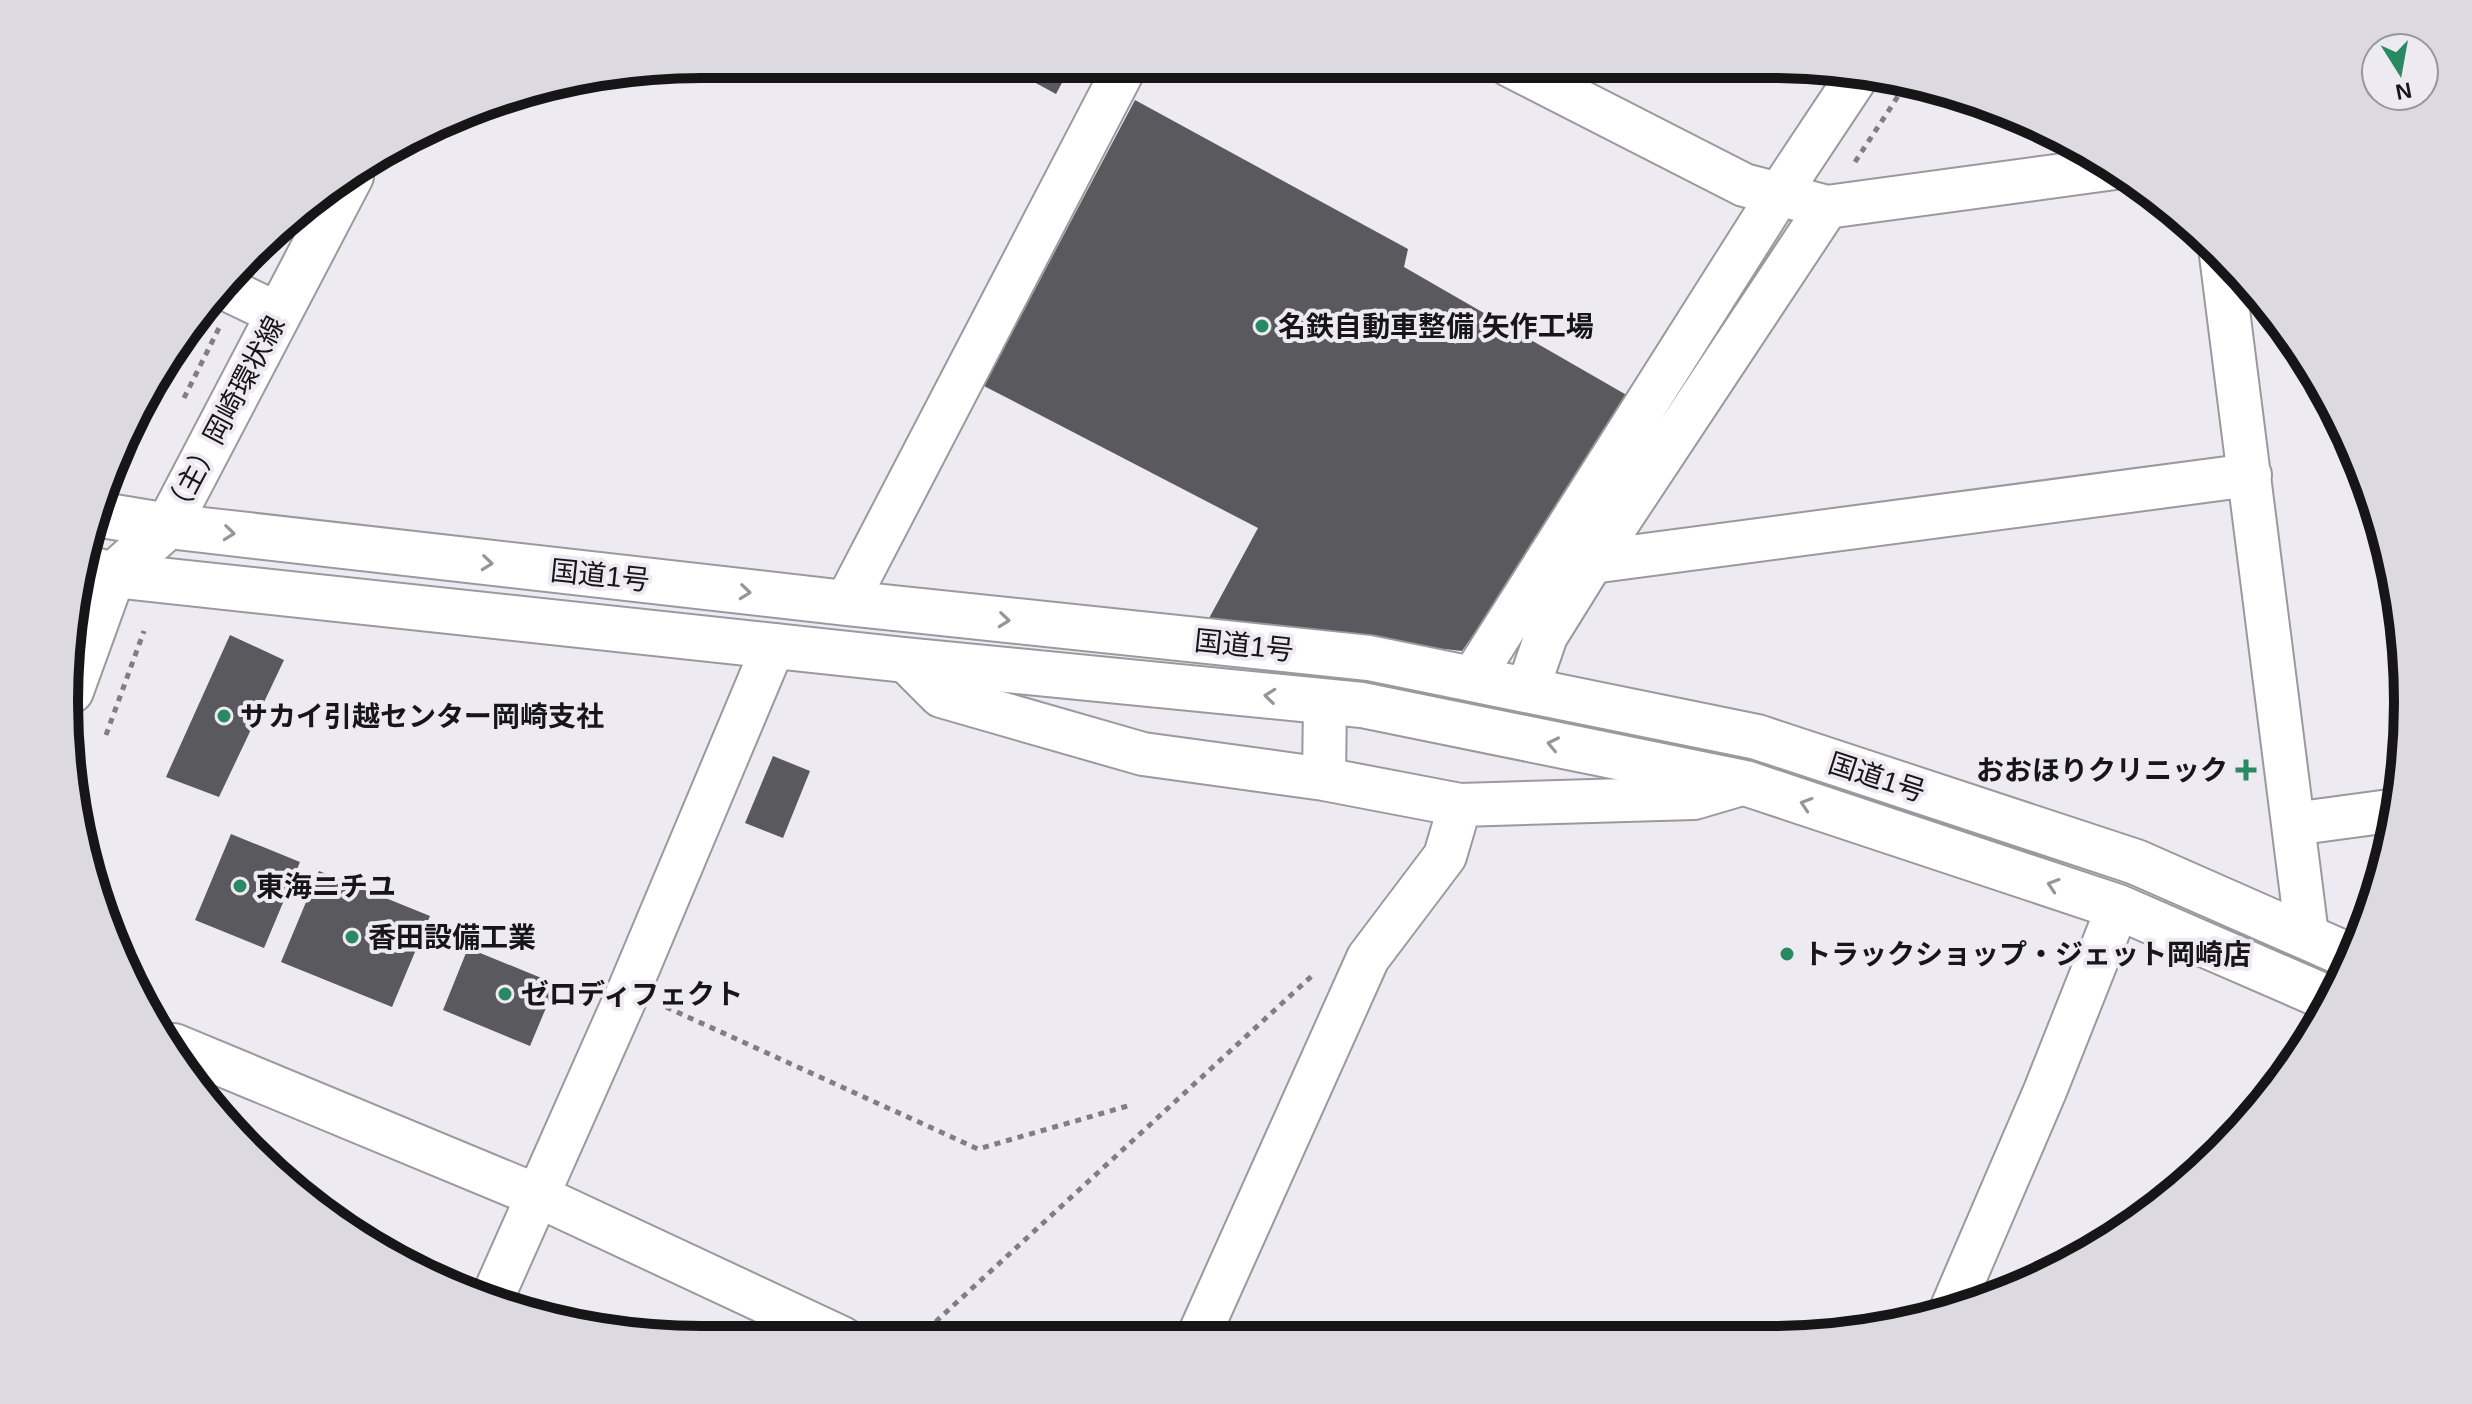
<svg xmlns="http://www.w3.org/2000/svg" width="2472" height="1404" font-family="Arial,'Noto Sans JP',sans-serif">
<rect width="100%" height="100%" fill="#edebf1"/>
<!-- building -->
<path fill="#5a595d" d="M1001,64H1072L1056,94Z
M1135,100L1408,249L1404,267L1637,401L1462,651L1207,622L1258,528L984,386Z
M230,635L284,660L219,797L166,777Z
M773,756L810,771L783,838L745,823Z
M231,834L300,862L264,948L195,920Z
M319,871L430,916L392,1007L281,962Z
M468,948L556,984L530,1046L443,1010Z"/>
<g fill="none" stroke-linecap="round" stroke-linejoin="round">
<!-- minor casing -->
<g stroke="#9a999e" stroke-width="46">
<path id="minor" d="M1509,65L1744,185L1827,207L2115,168
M2221,255L2307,935
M226,289L278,314
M1575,558L1592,562L1827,207
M846,603L1126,65
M905,660L941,696L1143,754L1324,779L1460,805L1694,798L1745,783
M1472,679L1779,194L1858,75
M1527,691L1546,636L1592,562L2250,475
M1324,779L1325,701
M2293,824L2397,810
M174,1045L538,1196L842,1338
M490,1303L629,990L774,645
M1950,1312L2045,1091L2118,907
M1198,1337L1368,958L1445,856L1460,805"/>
</g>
<!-- major casing -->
<g stroke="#9a999e" stroke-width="48">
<path id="major" d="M71,691L113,575L168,526L351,176"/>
</g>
<!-- highway casing -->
<g stroke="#9a999e" stroke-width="48">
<path id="highway" d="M96,514L168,526L846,603L1369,658L1757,737L2136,862L2352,957
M83,567L113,575L905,660L1362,705L1745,783L2118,907L2332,1000"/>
</g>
<!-- path -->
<path stroke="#7f7e82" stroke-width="5" stroke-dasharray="6 6" stroke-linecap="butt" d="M1855,162L1906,84
M184,398L219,328
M106,735L144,631
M666,1007L978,1149L1131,1105
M918,1338L1315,973"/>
<!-- minor -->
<use href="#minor" stroke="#fff" stroke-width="42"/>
<!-- major -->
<use href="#major" stroke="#fff" stroke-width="44"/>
<!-- highway -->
<use href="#highway" stroke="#fff" stroke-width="44"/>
</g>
<!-- one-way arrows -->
<defs><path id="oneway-chevron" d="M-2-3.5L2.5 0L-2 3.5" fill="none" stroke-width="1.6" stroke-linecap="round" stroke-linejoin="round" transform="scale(2)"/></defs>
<g stroke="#969697">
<use href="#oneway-chevron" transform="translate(229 533) rotate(6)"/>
<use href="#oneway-chevron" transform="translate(487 563) rotate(6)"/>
<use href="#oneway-chevron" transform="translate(745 592) rotate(6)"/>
<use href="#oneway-chevron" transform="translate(1004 620) rotate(6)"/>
<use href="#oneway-chevron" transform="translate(1270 696) rotate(-174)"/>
<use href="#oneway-chevron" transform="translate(1553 744) rotate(-168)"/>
<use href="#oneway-chevron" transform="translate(1806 804) rotate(-162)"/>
<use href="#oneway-chevron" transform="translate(2053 885) rotate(-162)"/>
</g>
<!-- markers -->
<g fill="#288962" stroke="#edebf1" stroke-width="3">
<circle cx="1262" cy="326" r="8"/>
<circle cx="224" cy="716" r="8"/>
<path d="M2242 758h8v8h8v8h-8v8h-8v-8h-8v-8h8z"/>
<circle cx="240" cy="886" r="8"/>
<circle cx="352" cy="937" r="8"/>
<circle cx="1787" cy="954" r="8"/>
<circle cx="505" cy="994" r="8"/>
</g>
<g text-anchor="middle" stroke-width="8" stroke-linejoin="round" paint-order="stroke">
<!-- poi labels -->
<g font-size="28" font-weight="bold" fill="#161618" stroke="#edebf1" text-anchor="start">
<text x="1278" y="336">名鉄自動車整備 矢作工場</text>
<text x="240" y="726">サカイ引越センター岡崎支社</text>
<text x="2228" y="780" text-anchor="end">おおほりクリニック</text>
<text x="256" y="896">東海ニチユ</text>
<text x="368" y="947">香田設備工業</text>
<text x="1803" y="964">トラックショップ・ジェット岡崎店</text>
<text x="521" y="1004">ゼロディフェクト</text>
</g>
<!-- street labels -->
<g font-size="28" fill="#161618" stroke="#edebf1">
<text transform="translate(224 417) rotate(-62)" y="10">（主）岡崎環状線</text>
<text transform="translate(600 575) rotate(6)" y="10">国道1号</text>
<text transform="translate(1244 645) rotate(6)" y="10">国道1号</text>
<text transform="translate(1877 777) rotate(18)" y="10">国道1号</text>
</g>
</g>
<!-- crop -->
<path d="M0 0H2472V1404H0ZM702 78H1770A624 624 0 0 1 2394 702V702A624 624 0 0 1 1770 1326H702A624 624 0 0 1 78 702V702A624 624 0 0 1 702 78Z" fill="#dcdae0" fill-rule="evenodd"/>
<path fill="none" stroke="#161618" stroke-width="10" d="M702 78H1770A624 624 0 0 1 2394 702V702A624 624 0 0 1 1770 1326H702A624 624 0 0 1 78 702V702A624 624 0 0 1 702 78Z"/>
<!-- north arrow -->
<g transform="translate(2400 72) rotate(169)"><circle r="38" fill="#edebf1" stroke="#97969a" stroke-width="2"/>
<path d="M0-6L14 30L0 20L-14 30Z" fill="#288962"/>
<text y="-12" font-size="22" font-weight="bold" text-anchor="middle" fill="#161618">N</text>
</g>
</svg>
